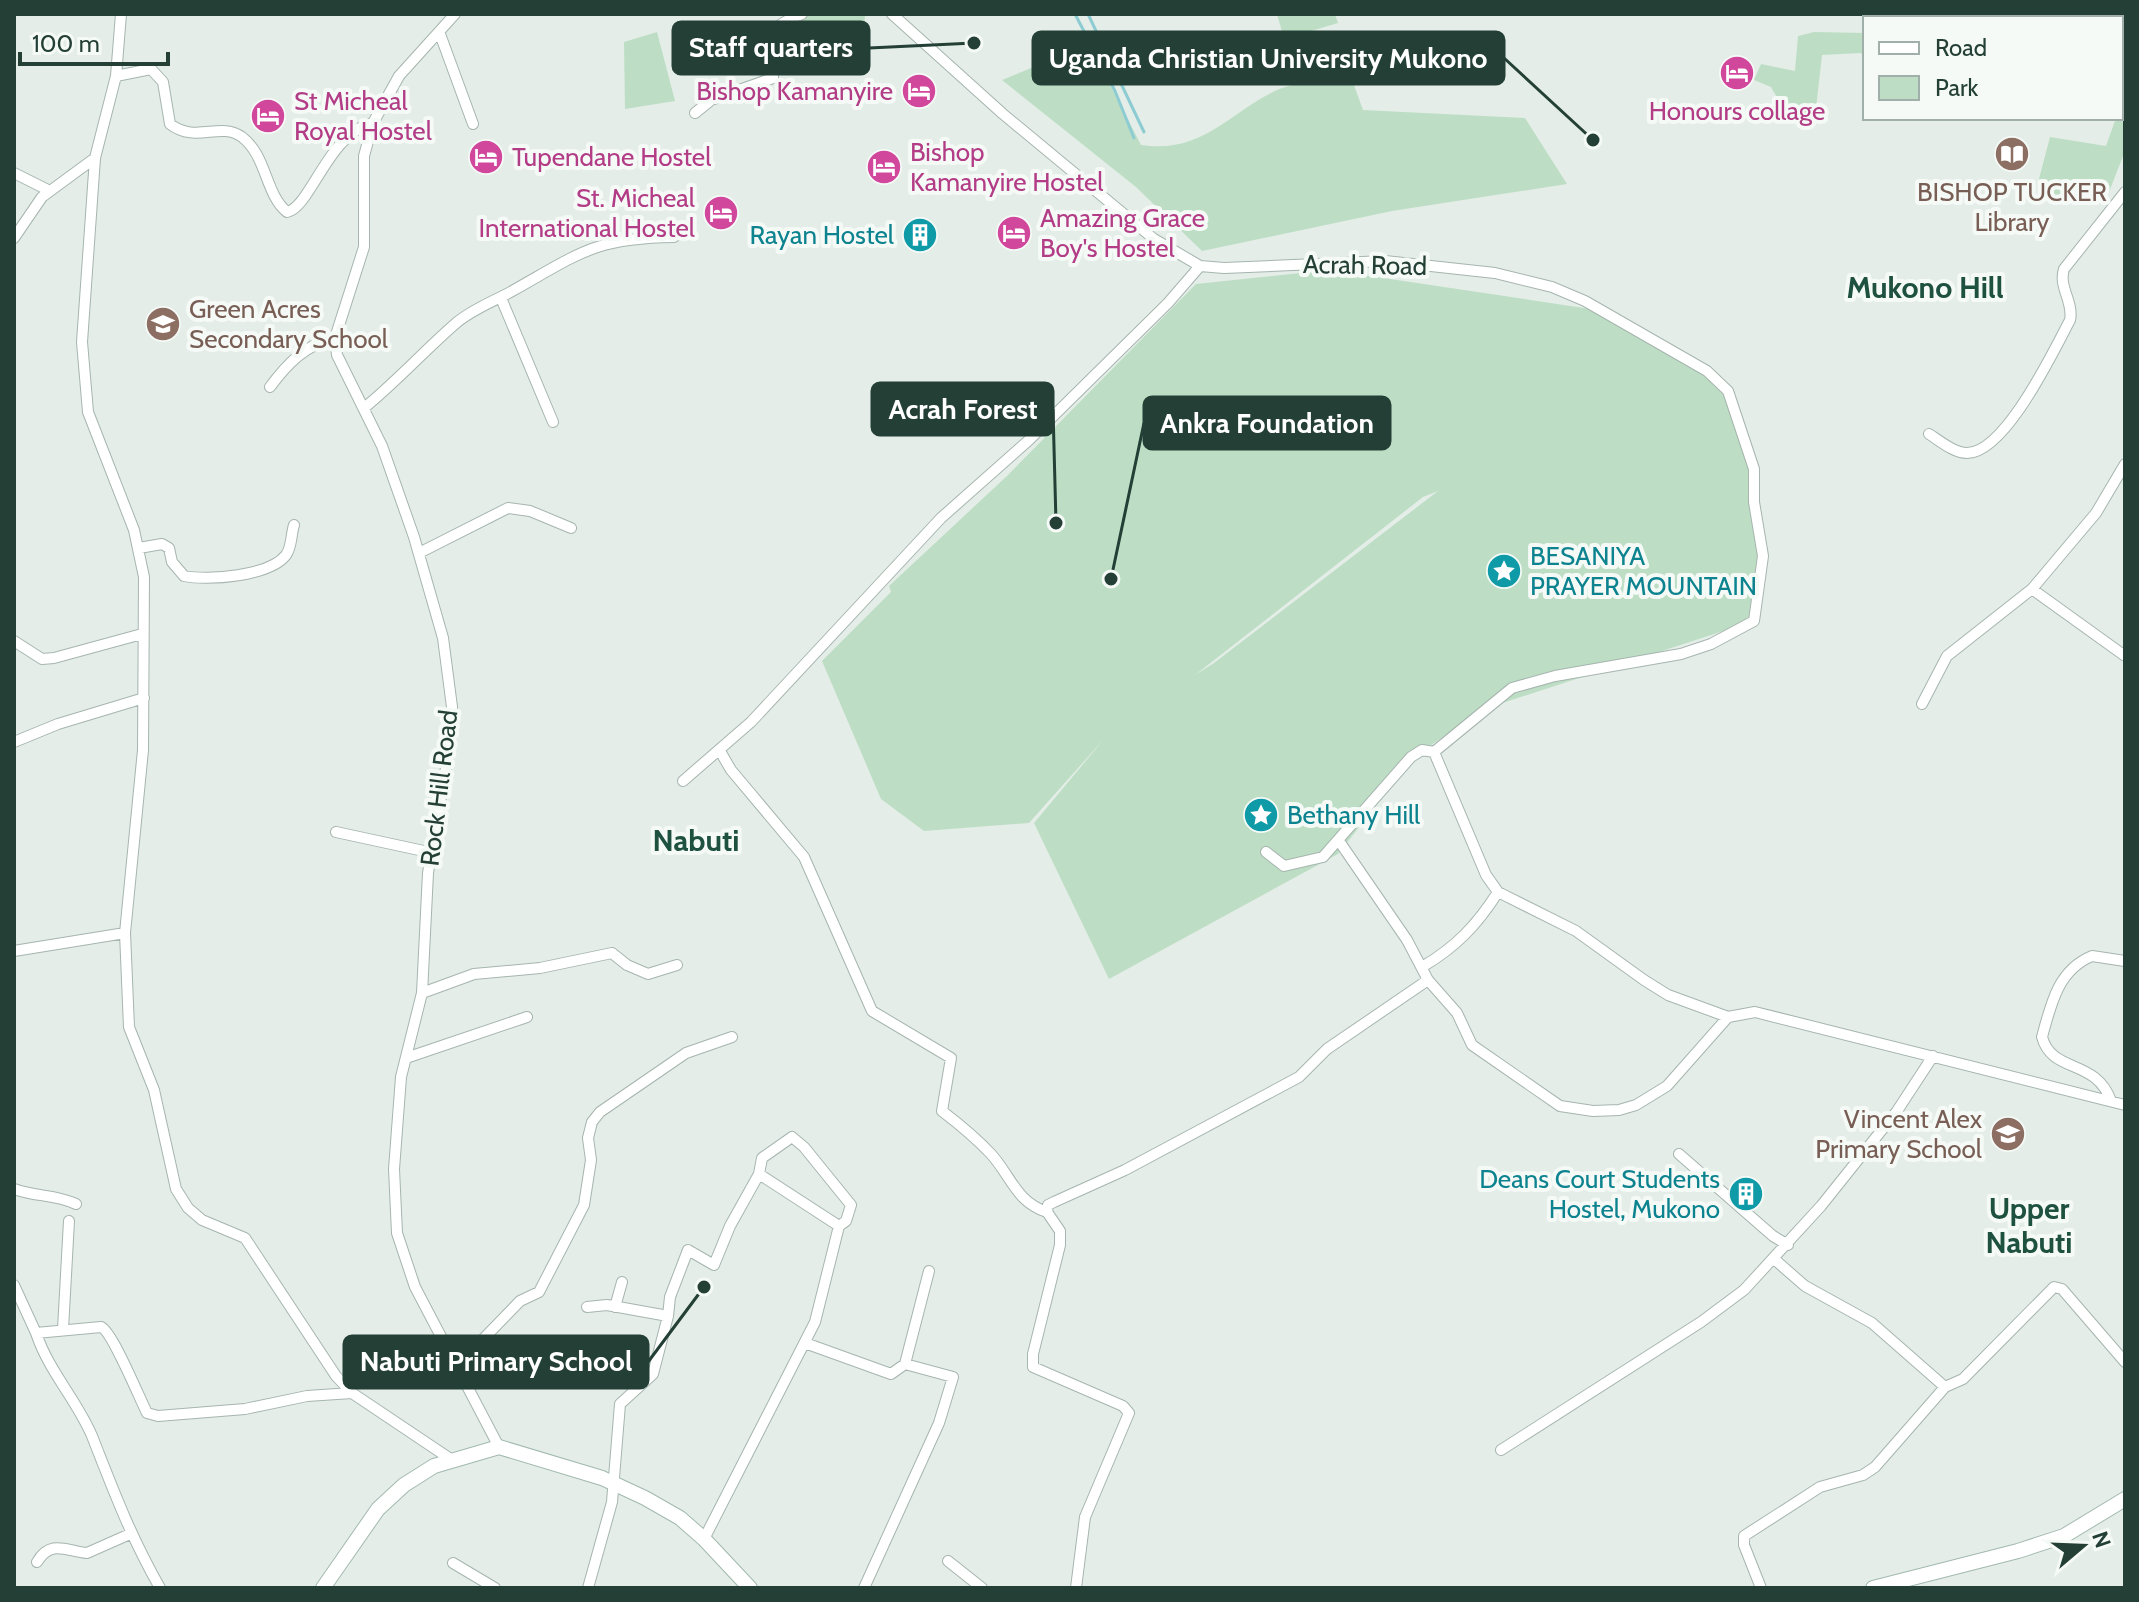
<svg xmlns="http://www.w3.org/2000/svg" width="2139" height="1602" font-family="Cabin,sans-serif">
<rect width="100%" height="100%" fill="#e4ede8"/>
<!-- green -->
<path fill="#bddec4" fill-rule="evenodd" d="M808,14H865L862,74L849,69L842,53L834,58L839,72L827,73L822,64L808,71L796,44L793,19Z
M1277,14H1335L1338,23L1284,39Z
M657,32L675,101L625,109L624,42Z
M1814,32L1865,33V58L1861,53L1822,55L1815,117C1793,113 1781,107 1771,87L1754,80L1761,64L1795,71L1798,36Z
M1089,44L1141,145C1203,154 1228,113 1277,90C1297,81 1329,81 1351,77L1363,110L1525,118L1567,184L1392,211L1202,251L1136,187L1002,80Z
M2116,118L2125,123V151L2109,192L2062,198L2042,196L2039,179L2050,137L2106,146Z
M1330,270L1617,313L1615,316L1728,391L1754,469L1764,557L1754,621L1484,709L1415,756L1338,854L1109,979L1034,823L1104,739L1029,823L924,831L881,799L822,661L891,592L889,586L1007,476L1196,284ZM1438,491L1214,663L1195,675L1423,497Z"/>
<g fill="none" stroke-linecap="round" stroke-linejoin="round">
<!-- stream -->
<path stroke="#8dccd2" stroke-width="3" d="M1075,14L1115,91L1134,138
M1088,14L1144,132"/>
<!-- street casing -->
<g stroke="#a6b5af" stroke-width="12">
<path id="street" d="M121,14L116,76L95,158L82,342L88,412L134,530L144,577L143,750L125,933L129,1027L154,1090L176,1189L188,1208L202,1220L245,1238L336,1376L352,1393L452,1460
M455,14L399,76L373,123L364,156V247L335,338L337,355L382,446L414,537L443,638L452,707L451,738L428,873L422,993L401,1077L394,1169L397,1233L415,1287L499,1447
M892,14L1003,114L1154,239L1200,266L1224,268L1385,261L1495,273L1552,287L1585,301L1707,371L1728,391L1754,469V502L1763,556L1754,621L1711,644L1681,654L1555,676L1512,688L1434,752
M440,34L473,124
M116,76L151,69L163,82L170,124C196,144 220,121 242,137C267,156 265,194 287,212C311,207 328,133 373,123
M695,113L711,100L773,78C774,41 757,31 802,14
M14,173L50,191
M14,238L42,197L95,158
M501,298L553,422
M270,387C287,364 306,344 335,338
M364,408C396,382 424,351 455,324C472,309 495,301 514,290C580,253 595,238 674,237
M1929,434C1940,441 1954,453 1967,453C2005,453 2053,352 2070,320C2074,302 2058,287 2064,269L2125,192
M139,548L162,544L169,548L172,562L184,576C208,581 270,576 286,555C292,547 291,534 294,525
M419,553L508,508L530,511L571,528
M2032,589L2125,656
M14,641L42,659L54,658L142,634
M1922,704L1947,656L2032,589L2096,513L2125,464
M14,742L58,724L144,698
M720,751L731,770L804,857L872,1011L951,1058L942,1111C959,1124 976,1138 991,1154C1011,1176 1016,1202 1047,1212L1060,1231V1245L1033,1354V1367L1123,1406L1129,1413L1085,1517L1076,1588
M683,781L751,722L941,518L1029,440L1168,303L1200,266
M336,832L433,853
M1339,841L1407,940L1428,980L1457,1013L1472,1045L1560,1106L1593,1111L1619,1110L1636,1105L1667,1086L1728,1017L1755,1012L2125,1105
M1266,852L1284,866L1323,857L1411,757L1422,750L1434,752L1486,875L1498,892L1576,931L1644,980L1668,995L1728,1017
M14,951L125,933
M1422,967C1456,947 1477,925 1498,892
M422,993L474,974L540,968L612,953L627,965L648,974L677,965
M406,1058L527,1017
M2111,1101C2096,1058 2052,1074 2042,1037C2051,1004 2058,970 2092,956L2125,961
M1679,1154L1773,1236L1788,1245
M14,1189C36,1197 55,1194 76,1204
M1047,1212L1048,1205L1054,1202L1125,1170L1299,1077L1327,1049L1428,980
M1774,1259L1805,1286L1872,1323L1945,1387L1963,1379L2054,1287L2062,1289L2125,1362
M14,1285L36,1333L101,1327C112,1331 139,1397 147,1413L158,1416L245,1409L307,1396L352,1393
M587,1307L607,1305L668,1316L653,1374L620,1404L612,1502L588,1588
M615,1307L622,1282
M668,1316L670,1297L688,1250L714,1265L730,1226L759,1174
M63,1329L69,1221
M36,1333C49,1372 77,1400 92,1436C114,1492 130,1535 160,1588
M805,1343L891,1374L905,1364L953,1377L939,1423L864,1588
M905,1364L929,1271
M457,1366L520,1301L539,1292L584,1205L591,1160L588,1138L592,1122L600,1112L686,1053L732,1037
M1501,1450L1701,1322L1744,1290L1821,1206L1897,1111L1933,1056
M704,1539L815,1322L839,1226L759,1174L762,1158L792,1137L804,1147L851,1205L846,1221L839,1226
M948,1561L982,1588
M37,1562C51,1539 66,1551 87,1553L130,1534
M453,1563L495,1588
M1761,1588L1744,1545V1536L1820,1487L1863,1475L1875,1467L1945,1387"/>
</g>
<!-- secondary casing -->
<g stroke="#a2b9af" stroke-width="16">
<path id="secondary" d="M323,1588L378,1509L404,1485L434,1466L499,1447L602,1478L645,1498L680,1518L704,1539L750,1588
M1873,1588L2018,1551L2064,1536L2125,1499"/>
</g>
<!-- street -->
<use href="#street" stroke="#fff" stroke-width="10"/>
<!-- secondary -->
<use href="#secondary" stroke="#fff" stroke-width="14"/>
</g>
<!-- icons -->
<defs>
<g id="hotel-disc" transform="scale(1.8)"><circle r="9.5" fill="#d1479c" stroke="#f5faf7"/><path d="M-6-4.5h1.5V1H6V5H4.5V3h-9V5H-6ZM-4 0a1.8 1.8 0 1 1 3.6 0ZM.5 0V-2.5h3Q6-2.5 6 0Z" fill="#fff"/></g>
<g id="library-disc" transform="scale(1.8)"><circle r="9.5" fill="#8d6e63" stroke="#f5faf7"/><path d="M-6-4Q-3-5.5-.7-3.5V5Q-3 3-6 4ZM6-4Q3-5.5 .7-3.5V5Q3 3 6 4Z" fill="#fff"/></g>
<g id="building-disc" transform="scale(1.8)"><circle r="9.5" fill="#0f9aa8" stroke="#f5faf7"/><path d="M-4-6H4V6H1V3H-1V6H-4ZM-2.5-4.3h1.7v1.8h-1.7ZM.8-4.3h1.7v1.8H.8ZM-2.5-1h1.7V.8h-1.7ZM.8-1h1.7V.8H.8Z" fill="#fff"/></g>
<g id="school-disc" transform="scale(1.8)"><circle r="9.5" fill="#8d6e63" stroke="#f5faf7"/><path d="M0-5L7-2L0 1L-7-2ZM-4 1L0 2.5L4 1V4Q0 6-4 4Z" fill="#fff"/></g>
<g id="sight-disc" transform="scale(1.8)"><circle r="9.5" fill="#0f9aa8" stroke="#f5faf7"/><path d="M0-6L1.8-2.2L6-1.7L2.9 1.2L3.7 5.4L0 3.3L-3.7 5.4L-2.9 1.2L-6-1.7L-1.8-2.2Z" fill="#fff"/></g>
</defs>
<g fill-rule="evenodd">
<use href="#hotel-disc" x="1737" y="73"/>
<use href="#hotel-disc" x="919" y="91"/>
<use href="#hotel-disc" x="268" y="116"/>
<use href="#library-disc" x="2012" y="154"/>
<use href="#hotel-disc" x="486" y="157"/>
<use href="#hotel-disc" x="884" y="167"/>
<use href="#hotel-disc" x="721" y="213"/>
<use href="#hotel-disc" x="1014" y="233"/>
<use href="#building-disc" x="920" y="235"/>
<use href="#school-disc" x="163" y="324"/>
<use href="#sight-disc" x="1504" y="571"/>
<use href="#sight-disc" x="1261" y="815"/>
<use href="#school-disc" x="2008" y="1134"/>
<use href="#building-disc" x="1746" y="1194"/>
</g>
<g text-anchor="middle" stroke-width="8" stroke-linejoin="round" paint-order="stroke">
<!-- hotel labels -->
<g font-size="26" fill="#b23c85" stroke="#f5faf7" text-anchor="start">
<text x="893" y="100" text-anchor="end">Bishop Kamanyire</text>
<text x="294" y="110">St Micheal<tspan x="294" dy="30">Royal Hostel</tspan></text>
<text x="1737" y="120" text-anchor="middle">Honours collage</text>
<text x="910" y="161">Bishop<tspan x="910" dy="30">Kamanyire Hostel</tspan></text>
<text x="512" y="166">Tupendane Hostel</text>
<text x="695" y="207" text-anchor="end">St. Micheal<tspan x="695" dy="30">International Hostel</tspan></text>
<text x="1040" y="227">Amazing Grace<tspan x="1040" dy="30">Boy's Hostel</tspan></text>
</g>
<!-- education labels -->
<g font-size="26" fill="#785e54" stroke="#f5faf7">
<text x="2012" y="201">BISHOP TUCKER<tspan x="2012" dy="30">Library</tspan></text>
<text x="189" y="318" text-anchor="start">Green Acres<tspan x="189" dy="30">Secondary School</tspan></text>
<text x="1982" y="1128" text-anchor="end">Vincent Alex<tspan x="1982" dy="30">Primary School</tspan></text>
</g>
<!-- culture labels -->
<g font-size="26" fill="#0d838f" stroke="#f5faf7" text-anchor="end">
<text x="894" y="244">Rayan Hostel</text>
<text x="1530" y="565" text-anchor="start">BESANIYA<tspan x="1530" dy="30">PRAYER MOUNTAIN</tspan></text>
<text x="1287" y="824" text-anchor="start">Bethany Hill</text>
<text x="1720" y="1188">Deans Court Students<tspan x="1720" dy="30">Hostel, Mukono</tspan></text>
</g>
<!-- street labels -->
<g font-size="26" fill="#233f36" stroke="#f5faf7">
<text transform="translate(1365 265) rotate(1)" y="9">Acrah Road</text>
<text transform="translate(439 788) rotate(-83)" y="9">Rock Hill Road</text>
</g>
<!-- quarter labels -->
<g font-size="30" font-weight="bold" fill="#1f5141" stroke="#f5faf7">
<text x="1925" y="298">Mukono Hill</text>
<text x="696" y="851">Nabuti</text>
<text x="2029" y="1219">Upper<tspan x="2029" dy="34">Nabuti</tspan></text>
</g>
</g>
<!-- callouts -->
<path fill="none" stroke="#233f36" stroke-width="3" d="M974 43L869 48M1593 140L1504 58M1056 523L1053 409M1111 579L1144 423M704 1287L648 1362"/>
<g fill="#233f36" stroke="#f5faf7" stroke-width="3">
<circle cx="974" cy="43" r="8"/>
<circle cx="1593" cy="140" r="8"/>
<circle cx="1056" cy="523" r="8"/>
<circle cx="1111" cy="579" r="8"/>
<circle cx="704" cy="1287" r="8"/>
</g>
<g fill="#233f36" stroke="#233f36" stroke-width="3">
<rect x="673" y="22" width="196" height="52" rx="8"/>
<rect x="1033" y="32" width="471" height="52" rx="8"/>
<rect x="872" y="383" width="181" height="52" rx="8"/>
<rect x="1144" y="397" width="246" height="52" rx="8"/>
<rect x="344" y="1336" width="304" height="52" rx="8"/>
</g>
<g font-size="28" text-anchor="middle" font-weight="bold" fill="#fff">
<text x="771" y="57">Staff quarters</text>
<text x="1268" y="68">Uganda Christian University Mukono</text>
<text x="963" y="419">Acrah Forest</text>
<text x="1267" y="433">Ankra Foundation</text>
<text x="496" y="1371">Nabuti Primary School</text>
</g>
<!-- border -->
<rect width="2139" height="1602" fill="none" stroke="#233f36" stroke-width="32"/>
<!-- legend -->
<rect x="1863" y="16" width="260" height="104" fill="#f5faf7" stroke="#a1afaa" stroke-width="2"/>
<rect x="1879" y="42" width="40" height="12" fill="#ffffff" stroke="#a1afaa" stroke-width="2"/>
<text x="1935" y="56" font-size="24" fill="#233f36">Road</text>
<rect x="1879" y="76" width="40" height="24" fill="#bddec4" stroke="#a1afaa" stroke-width="2"/>
<text x="1935" y="96" font-size="24" fill="#233f36">Park</text>
<!-- north arrow -->
<g transform="translate(2083 1546) rotate(71)" stroke="#f5faf7" stroke-width="6" paint-order="stroke">
<path d="M0-6L14 30L0 20L-14 30Z" fill="#233f36"/>
<text y="-12" font-size="22" font-weight="bold" text-anchor="middle" fill="#233f36">N</text>
</g>
<!-- scale -->
<path d="M20 52v12h148v-12" fill="none" stroke="#233f36" stroke-width="4"/>
<text x="32" y="52" font-size="24" fill="#233f36" stroke="#f5faf7" stroke-width="6" paint-order="stroke">100 m</text>
</svg>
